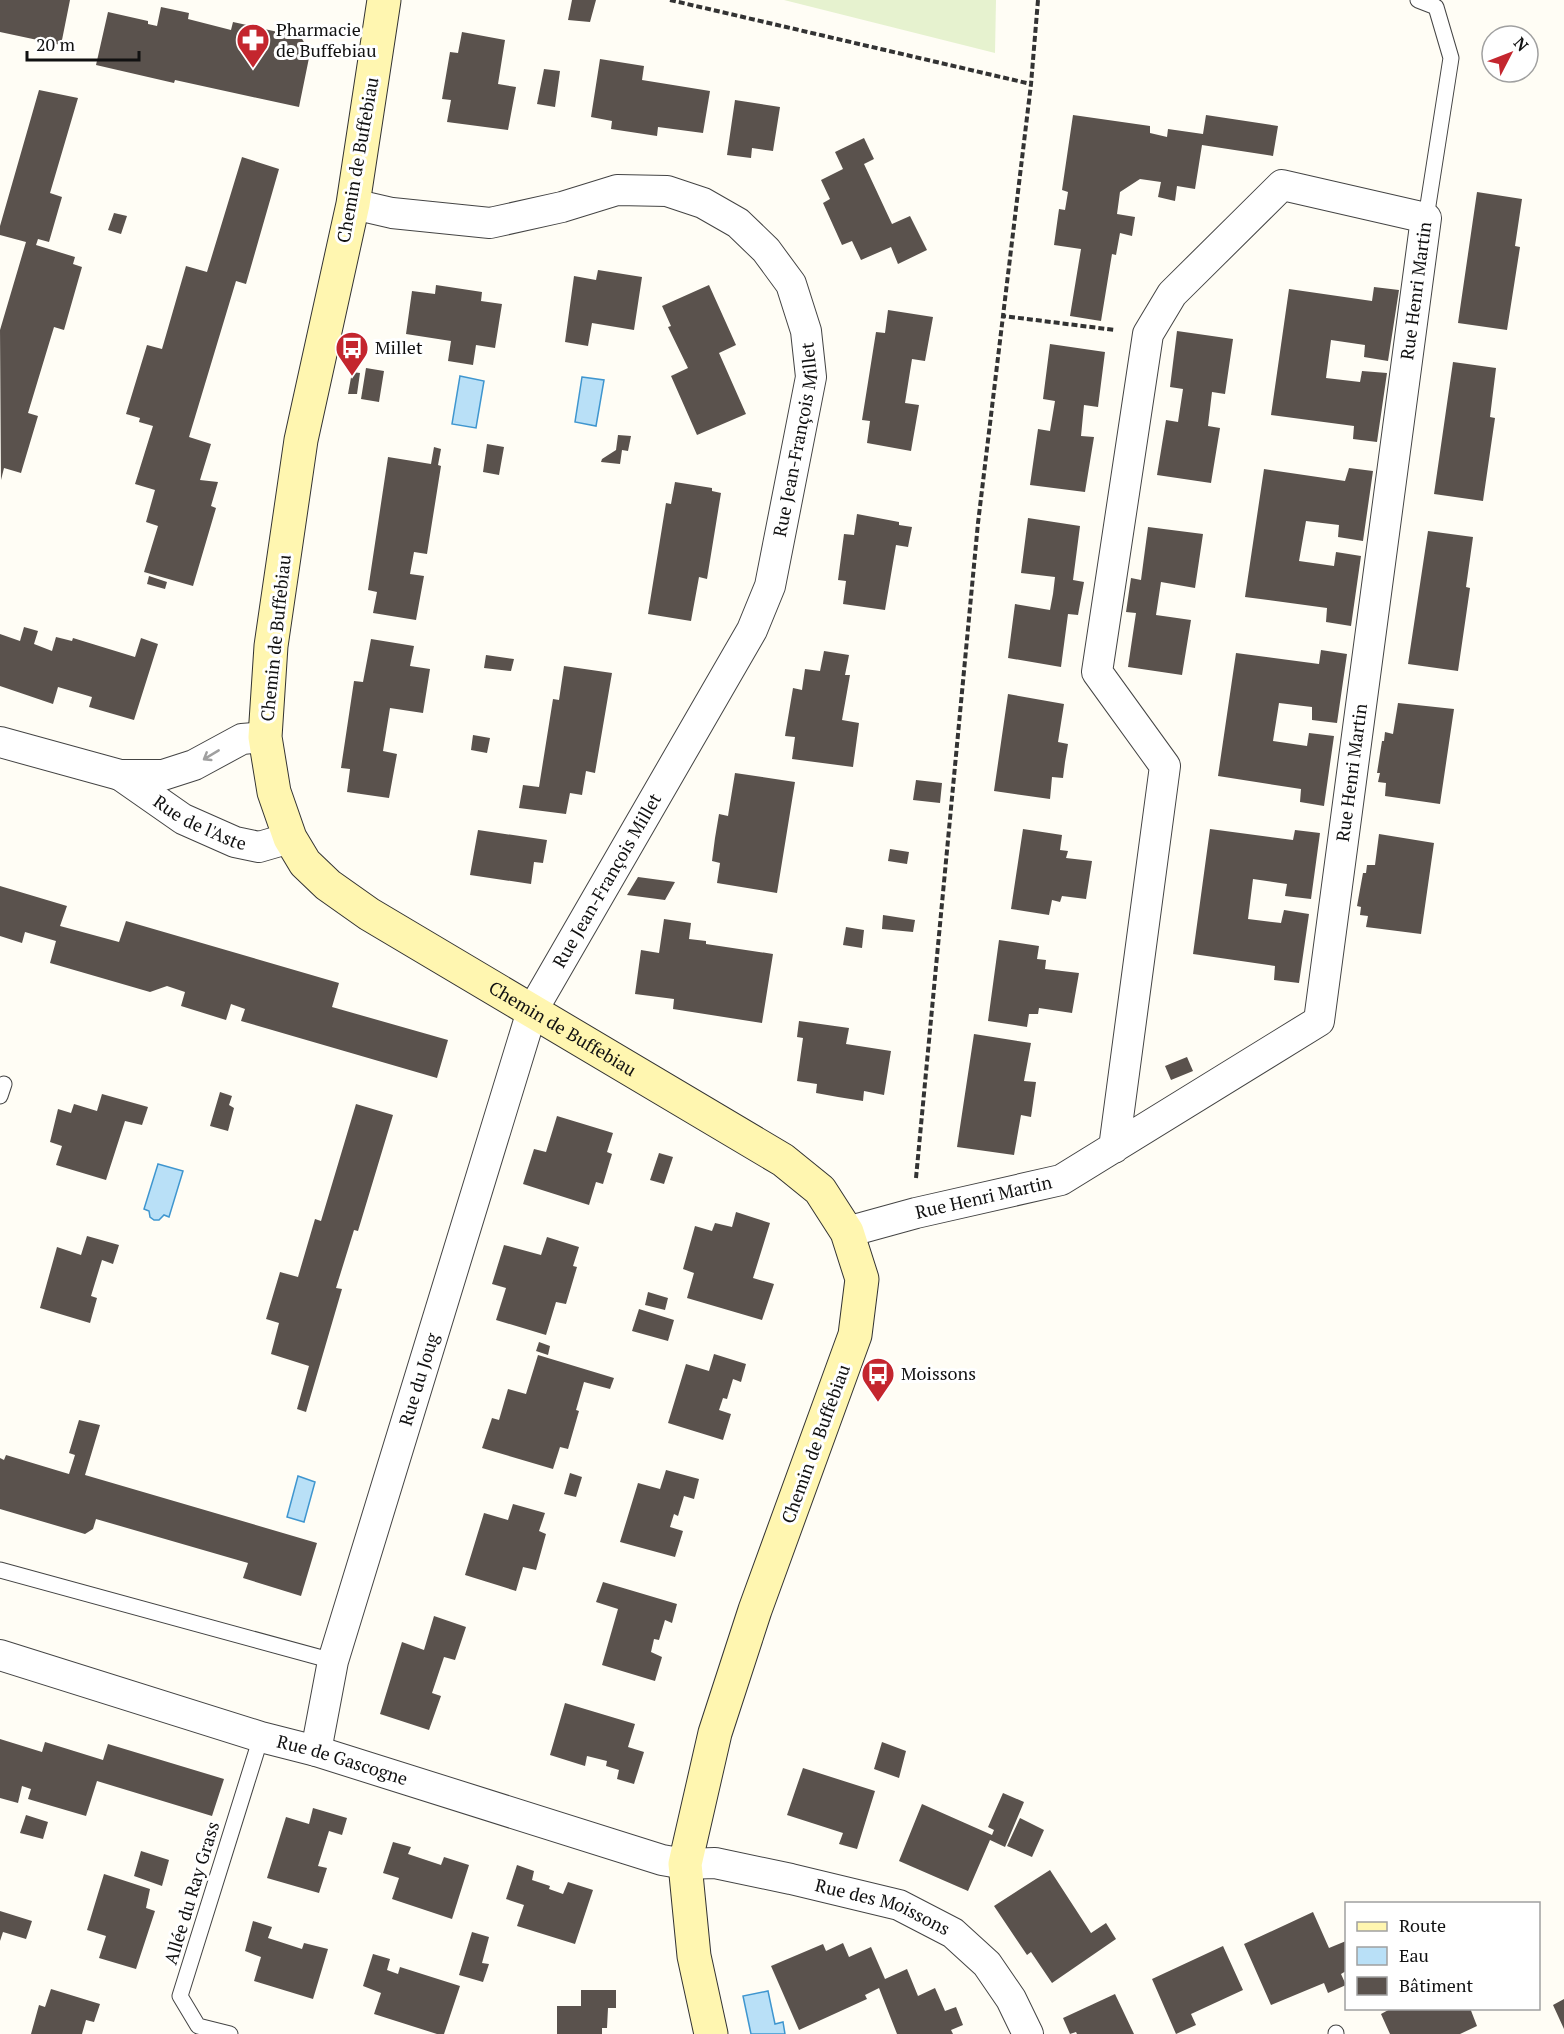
<svg xmlns="http://www.w3.org/2000/svg" width="1564" height="2034" font-family="'PT Serif',serif">
<rect width="100%" height="100%" fill="#fffdf5"/>
<!-- pitch -->
<path fill="#e6f2cf" d="M784,0H996L995,53Z"/>
<!-- water -->
<path fill="#b9e0f7" stroke="#3f96cf" stroke-width="1.5" d="M460,376L484,381L476,428L452,424Z
M582,377L604,380L596,426L575,422Z
M158,1164L183,1171L169,1217L164,1215L159,1220H154L150,1217L149,1211L144,1209Z
M298,1476L315,1482L304,1522L287,1517Z
M768,1991L775,2024L783,2022L785,2034H751L743,1996Z"/>
<!-- building -->
<path fill="#5a524d" d="M0,0H70L61,45L0,32Z
M572,0H596L590,22L568,20Z
M161,7L189,13L188,19L231,30L233,22L301,37L310,53L299,107L175,80L174,83L96,65L108,12L148,21V24L157,26Z
M462,32L505,40L498,84L516,87L508,130L447,122L451,100L442,99L450,52L458,53Z
M600,59L644,66L642,80L710,91L703,133L658,127L657,136L611,129L612,121L591,117Z
M544,69L560,71L555,107L537,104Z
M39,90L78,98L50,193L62,197L49,242L38,239L36,245L75,257L73,264L82,267L64,330L54,327L28,413L38,416L21,473L4,468L1,480L0,330L26,242L0,235V226Z
M735,100L780,107L773,151L752,148L751,158L727,155Z
M1073,115L1150,126V133L1167,137L1168,129L1203,134L1206,115L1278,126L1273,156L1202,145L1195,189L1177,186L1175,201L1158,197L1161,182L1140,179L1120,192L1117,214L1135,217L1132,236L1120,233L1116,255L1112,254L1101,321L1070,316L1081,249L1054,245L1059,209L1065,210L1068,192L1062,190Z
M864,138L874,159L864,164L892,224L910,216L927,250L898,264L891,247L861,260L852,241L842,245L823,203L830,199L821,180L843,169L835,152Z
M242,157L279,169L246,284L236,281L189,437L211,444L200,480L218,482L211,506L216,508L193,586L144,572L158,526L146,522L155,490L135,484L153,426L139,422L140,418L126,414L147,345L162,349L186,266L207,272Z
M1477,192L1522,199L1515,246L1520,247L1507,330L1458,323Z
M114,213L127,216L121,234L108,230Z
M598,270L642,277L634,330L592,323L588,346L565,342L574,276L596,280Z
M436,285L482,292L481,301L502,304L495,348L476,345L473,365L448,361L451,341L406,334L412,291L435,294Z
M709,285L736,345L719,353L746,414L697,435L671,376L688,368L668,327L671,326L662,306Z
M1374,287L1399,290L1388,361L1364,357L1365,345L1331,340L1326,378L1360,382L1362,371L1387,373L1377,442L1353,439L1354,426L1271,415L1289,289L1372,301Z
M888,310L933,317L925,361L912,359L905,403L919,405L911,451L867,443L870,421L862,420L876,332L885,333Z
M1177,331L1233,339L1225,394L1212,392L1208,426L1220,428L1211,483L1157,475L1166,420L1178,422L1183,389L1170,387Z
M1050,344L1105,352L1098,407L1084,405L1081,436L1094,437L1085,492L1030,485L1038,429L1050,431L1055,401L1043,399Z
M1453,362L1496,368L1490,417L1495,418L1483,501L1434,494Z
M366,368L384,371L379,402L361,399Z
M352,372L360,373L357,394H348Z
M618,435L631,436L628,451L622,450L620,464L601,462L602,459L616,450Z
M487,444L504,447L499,475L483,472Z
M434,447L441,449L438,465L441,466L427,554L414,552L410,574L424,576L416,620L373,613L377,592L368,590L388,457L431,464Z
M1349,468L1373,471L1363,541L1338,537L1339,525L1306,521L1299,561L1334,566L1336,552L1361,556L1351,626L1326,622L1327,608L1245,597L1264,469L1345,481Z
M675,482L712,488V491L721,493L707,579L699,577L691,621L648,614L666,503L671,504Z
M857,514L899,522V525L912,527L908,547L896,545L885,610L843,604L846,581L838,580L844,534L854,535Z
M1028,518L1080,526L1073,580L1084,582L1078,615L1068,614L1061,667L1008,658L1015,604L1050,610L1053,594L1055,577L1021,573Z
M1148,527L1203,534L1195,588L1161,582L1156,615L1191,620L1182,675L1128,667L1136,613L1126,612L1131,578L1141,580Z
M1428,531L1473,537L1466,587L1470,588L1458,671L1408,664Z
M149,576L167,582L165,589L147,584Z
M24,627L38,631L34,644L52,651L56,637L72,641L73,638L135,657L141,638L158,644L134,720L89,707L92,697L58,687L53,704L0,686V634L20,641Z
M371,639L414,646L410,666L430,669L423,713L390,708L383,751L397,754L389,798L347,792L350,769L341,768L354,681L363,682Z
M1321,650L1347,654L1337,723L1312,720V707L1279,703L1273,741L1307,746L1309,733L1334,736L1324,806L1300,802L1301,789L1218,776L1236,653L1319,664Z
M824,651L849,655L845,675H850L842,720L859,723L853,767L792,759L795,737L785,736L793,688L802,690L805,669L820,671Z
M486,655L514,659L511,671L484,668Z
M564,666L612,673L595,773L586,771L582,795L570,793L566,814L519,808L523,785L539,787L553,699L559,700Z
M1008,694L1064,704L1058,742L1068,744L1065,762L1063,778L1052,777L1050,799L994,791Z
M1398,703L1454,709L1440,804L1385,796L1386,783L1378,782L1380,773H1377L1382,741H1384L1385,732L1393,734Z
M473,735L490,738L487,753L471,750Z
M735,773L795,782L777,893L717,883L720,863L712,861L715,838L719,814L728,816Z
M916,780L942,783L940,803L913,800Z
M1023,829L1062,835L1060,850L1068,851L1066,858L1092,861L1086,899L1062,896L1060,902L1052,900L1049,915L1011,909Z
M1210,829L1293,840L1295,830L1320,833L1311,899L1285,896L1287,884L1253,879L1248,919L1281,923L1284,910L1309,914L1299,983L1274,980L1275,966L1193,954Z
M478,830L547,840L543,863L534,862L531,884L470,875Z
M1379,834L1434,843L1421,934L1366,927L1368,916L1360,915L1361,907L1357,906L1363,873H1366L1367,865H1375Z
M890,849L909,852L907,864L888,861Z
M638,877L675,882L665,900L627,895Z
M0,886L67,906L60,926L119,942L126,921L339,983L332,1007L448,1040L437,1078L241,1021L245,1009L231,1004L226,1020L181,1006L185,992L167,986L150,992L50,963L56,941L25,932L22,943L0,936Z
M883,915L915,920L913,932L882,929Z
M664,919L691,923L689,939L706,941V944L773,954L762,1023L673,1009L674,999L635,994L641,950L659,953Z
M846,927L864,930L862,948L843,945Z
M999,940L1039,946L1037,959L1046,960L1045,969L1079,973L1072,1013L1039,1008L1038,1014H1029L1027,1027L988,1021Z
M799,1021L849,1028L846,1044L891,1051L884,1095L864,1091L863,1101L838,1097L816,1093L817,1084L797,1081L803,1038L797,1037Z
M974,1034L1031,1043L1024,1081L1036,1082L1031,1117L1021,1115L1014,1155L957,1147Z
M1187,1057L1193,1071L1171,1080L1165,1066Z
M220,1092L232,1096L229,1105L234,1108L228,1131L210,1126Z
M102,1094L148,1107L142,1125L125,1121L106,1180L56,1165L62,1146L50,1142L58,1109L71,1113L74,1104L97,1111Z
M356,1104L393,1115L358,1231L354,1230L336,1288L342,1289L306,1412L297,1409L309,1366L271,1354L279,1323L266,1319L280,1272L298,1277L315,1219L321,1221Z
M557,1116L613,1133L607,1152L612,1154L603,1184L596,1182L589,1205L523,1184L534,1149L546,1152Z
M659,1153L673,1157L664,1184L650,1180Z
M736,1212L770,1223L753,1278L774,1284L762,1320L687,1298L694,1273L683,1269L695,1226L712,1231L715,1223L732,1227Z
M87,1236L119,1245L113,1264L102,1260L91,1296L97,1298L90,1323L40,1308L57,1247L81,1255Z
M547,1237L579,1247L573,1266L577,1267L566,1304L556,1302L546,1335L496,1320L506,1288L492,1284L504,1245L541,1255Z
M648,1292L668,1298L665,1310L645,1305Z
M639,1309L674,1320L668,1341L632,1331Z
M539,1342L550,1346L548,1355L536,1351Z
M714,1354L746,1364L741,1382L733,1379L727,1399L723,1398L719,1410L731,1414L723,1440L668,1423L686,1364L709,1371Z
M538,1355L614,1378L610,1389L584,1382L576,1410L579,1411L568,1449L560,1447L553,1469L482,1448L492,1418L499,1420L508,1389L526,1394Z
M79,1420L100,1425L85,1475L317,1543L301,1596L243,1578L248,1563L96,1519L93,1529L85,1534L0,1509V1458L4,1460L6,1455L69,1474L75,1455L69,1453Z
M666,1470L699,1479L694,1499L684,1496L678,1516L674,1514L670,1527L683,1531L675,1557L620,1542L638,1483L660,1489Z
M570,1473L582,1477L576,1497L564,1494Z
M513,1504L545,1513L539,1531L546,1534L536,1570L523,1567L516,1591L465,1575L484,1513L508,1520Z
M603,1582L677,1604L672,1623L665,1620L659,1640L654,1639L651,1652L662,1657L655,1681L602,1665L618,1609L596,1602Z
M434,1616L466,1627L455,1660L444,1657L432,1693L441,1696L429,1730L380,1714L402,1642L424,1650Z
M565,1703L635,1724L628,1747L644,1752L634,1784L617,1779L619,1770L606,1766L607,1761L587,1756L585,1766L550,1755Z
M0,1739L42,1752L45,1742L103,1760L108,1744L224,1779L212,1816L97,1781L86,1816L28,1799L31,1789L22,1786L18,1803L0,1798Z
M882,1742L906,1751L899,1778L874,1769Z
M803,1768L875,1791L857,1849L839,1844L843,1833L787,1815Z
M1003,1793L1024,1802L1005,1847L990,1840L968,1891L899,1861L922,1804L992,1835L994,1830L988,1827Z
M313,1808L347,1818L342,1835L329,1831L318,1866L327,1868L319,1893L267,1878L286,1817L309,1824Z
M26,1815L48,1822L43,1839L20,1833Z
M1020,1818L1044,1830L1032,1857L1007,1846Z
M393,1842L411,1847L408,1854L441,1865L444,1857L469,1865L452,1919L392,1899L399,1878L383,1873Z
M141,1851L169,1860L162,1886L134,1876Z
M517,1865L534,1871L532,1880L550,1886L549,1889L563,1894L568,1882L593,1890L575,1944L517,1926L524,1905L506,1899Z
M1050,1870L1091,1933L1106,1923L1116,1939L1052,1983L1031,1952L1027,1955L994,1906Z
M104,1874L150,1889L146,1908L155,1911L136,1969L99,1958L106,1936L87,1930Z
M0,1911L32,1921L26,1939L3,1932L0,1941Z
M1313,1912L1329,1948L1346,1941V1971L1341,1974L1346,1985L1328,1993L1324,1983L1271,2005L1244,1944Z
M253,1921L272,1927L268,1938L302,1949L304,1943L328,1949L313,1999L254,1981L261,1957L245,1951Z
M472,1932L489,1937L482,1963L489,1964L483,1982L459,1975Z
M843,1943L849,1957L871,1947L885,1979L907,1969L918,1996L935,1988L945,2011L956,2007L963,2025L951,2030L953,2034H897L879,1988L865,1995L867,1999L799,2030L771,1966L823,1944L826,1951Z
M1223,1946L1243,1990L1191,2014L1196,2025L1176,2034L1152,1979Z
M373,1954L390,1959L387,1970L398,1974L400,1967L460,1986L444,2034H437L374,2014L381,1993L363,1986Z
M51,1989L100,2004L94,2022L86,2020L82,2034H31L39,2005L45,2007Z
M581,1990H616V2008H608L607,2028H602V2034H557V2006H581Z
M1115,1994L1134,2034H1077L1076,2032L1070,2034L1063,2018Z
M1564,1999V2029L1553,2005Z
M1392,2008H1470L1477,2026L1460,2034H1390L1381,2014Z"/>
<g fill="none" stroke-linecap="round" stroke-linejoin="round">
<!-- lane casing -->
<g stroke="#444" stroke-width="17">
<path id="lane" d="M1418,0L1436,7L1451,58L1426,218
M0,1096L4,1084
M0,1570L333,1661
M1336,2033V2034
M230,2034L198,2026L180,1996L261,1737"/>
</g>
<!-- street casing -->
<g stroke="#444" stroke-width="32">
<g id="street">
<path d="M0,742L120,775H163L194,765L242,739L265,737"/>
<path id="s1" d="M120,775L183,819L235,842L259,847L290,838"/>
<path id="s2" d="M847,1232L916,1213L1061,1180L1319,1021L1426,218L1282,185L1172,294L1148,334L1097,672L1165,766L1114,1148"/>
<path id="s3" d="M0,1655L261,1737L316,1751L662,1860L685,1864L715,1863L791,1879L899,1905L953,1933L987,1964L1011,1999L1028,2034"/>
<path id="s4" d="M316,1751L333,1661L532,1011L752,630L770,586L811,377L806,331L791,284L766,250L738,223L703,203L667,191L617,190L562,207L490,223L392,213L353,204"/>
</g>
</g>
<!-- secondary casing -->
<g stroke="#333" stroke-width="35">
<g id="secondary">
<path id="s5" d="M384,0L353,204L301,440L271,646L265,737L274,792L290,838L305,863L328,885L369,914L783,1160L820,1190L847,1232L862,1279L855,1335L755,1610L715,1733L685,1864L694,1956L711,2034"/>
</g>
</g>
<!-- path -->
<path stroke="#333" stroke-width="4" stroke-dasharray="6 3" stroke-linecap="butt" d="M670,0L1031,84
M1038,0L1031,84L1003,316L1115,330
M916,1178L978,523L1003,316"/>
<!-- lane -->
<use href="#lane" stroke="#fff" stroke-width="15"/>
<!-- street -->
<use href="#street" stroke="#fff" stroke-width="30"/>
<!-- secondary -->
<use href="#secondary" stroke="#fff6b0" stroke-width="33"/>
</g>
<!-- one-way arrows -->
<defs><path id="oneway-shaft" d="M-6 0H5M1.5-3L5.5 0L1.5 3" fill="none" stroke-width="1.6" stroke-linecap="round" stroke-linejoin="round" transform="scale(1.5)"/></defs>
<use stroke="#a0a0a0" href="#oneway-shaft" transform="translate(211 755) rotate(149)"/>
<!-- icons -->
<defs>
<g id="pharmacy-pin" transform="scale(1.725)"><path d="M0 17L-7.5 6A9.5 9.5 0 1 1 7.5 6Z" fill="#c4262e" stroke="#fff"/><path d="M-2-6h4v4h4v4h-4v4h-4v-4h-4v-4h4Z" fill="#fff"/></g>
<g id="bus-pin" transform="scale(1.725)"><path d="M0 17L-7.5 6A9.5 9.5 0 1 1 7.5 6Z" fill="#c4262e" stroke="#fff"/><path d="M-5-6H5V4H4V6H2V4H-2V6H-4V4H-5ZM-3.5-4V0h7V-4ZM-3.5 1.2v1.5H-2V1.2ZM2 1.2v1.5H3.5V1.2Z" fill="#fff"/></g>
</defs>
<g fill-rule="evenodd">
<use href="#pharmacy-pin" x="253" y="40"/>
<use href="#bus-pin" x="352" y="348"/>
<use href="#bus-pin" x="878" y="1374"/>
</g>
<g text-anchor="middle" stroke-width="6" stroke-linejoin="round" paint-order="stroke">
<!-- poi labels -->
<g font-size="18" fill="#111" stroke="#fff" text-anchor="start">
<text x="276" y="36">Pharmacie<tspan x="276" dy="21">de Buffebiau</tspan></text>
<text x="375" y="354">Millet</text>
<text x="901" y="1380">Moissons</text>
</g>
<!-- street labels -->
<g font-size="18" fill="#111" stroke="#fff">
<text transform="translate(358 160) rotate(-80)" y="6">Chemin de Buffebiau</text>
<text dy="6" stroke="none"><textPath href="#s2" startOffset="1260">Rue Henri Martin</textPath></text>
<text dy="6" stroke="none"><textPath href="#s4" startOffset="1408">Rue Jean-François Millet</textPath></text>
<text transform="translate(276 638) rotate(-84)" y="6">Chemin de Buffebiau</text>
<text dy="6" stroke="none"><textPath href="#s2" startOffset="774">Rue Henri Martin</textPath></text>
<text dy="6" stroke="none"><textPath href="#s1" startOffset="94">Rue de l'Aste</textPath></text>
<text dy="6" stroke="none"><textPath href="#s4" startOffset="922">Rue Jean-François Millet</textPath></text>
<text dy="6" stroke="none"><textPath href="#s5" startOffset="1188">Chemin de Buffebiau</textPath></text>
<text dy="6" stroke="none"><textPath href="#s2" startOffset="141">Rue Henri Martin</textPath></text>
<text dy="6" stroke="none"><textPath href="#s4" startOffset="386">Rue du Joug</textPath></text>
<text transform="translate(816 1444) rotate(-70)" y="6">Chemin de Buffebiau</text>
<text dy="6" stroke="none"><textPath href="#s3" startOffset="358">Rue de Gascogne</textPath></text>
<text transform="translate(192 1893) rotate(-73)" y="6">Allée du Ray Grass</text>
<text dy="6" stroke="none"><textPath href="#s3" startOffset="920">Rue des Moissons</textPath></text>
</g>
</g>
<!-- legend -->
<rect x="1345" y="1902" width="195" height="108" fill="#ffffff" stroke="#a0a0a0" stroke-width="1.5"/>
<rect x="1357" y="1922" width="30" height="9" fill="#fff6b0" stroke="#a0a0a0" stroke-width="1.5"/>
<text x="1399" y="1932" font-size="18" fill="#111111">Route</text>
<rect x="1357" y="1947" width="30" height="18" fill="#b9e0f7" stroke="#a0a0a0" stroke-width="1.5"/>
<text x="1399" y="1962" font-size="18" fill="#111111">Eau</text>
<rect x="1357" y="1977" width="30" height="18" fill="#5a524d" stroke="#a0a0a0" stroke-width="1.5"/>
<text x="1399" y="1992" font-size="18" fill="#111111">Bâtiment</text>
<!-- north arrow -->
<g transform="translate(1510 54) rotate(48)"><circle r="28" fill="#ffffff" stroke="#a0a0a0" stroke-width="1.5"/>
<path d="M0-4.5L10 22L0 15L-10 22Z" fill="#c4262e"/>
<text y="-9" font-size="16" font-weight="bold" text-anchor="middle" fill="#111111">N</text>
</g>
<!-- scale -->
<path d="M27 51v9h112v-9" fill="none" stroke="#111111" stroke-width="3"/>
<text x="36" y="51" font-size="18" fill="#111111" stroke="#ffffff" stroke-width="4.5" paint-order="stroke">20 m</text>
</svg>
